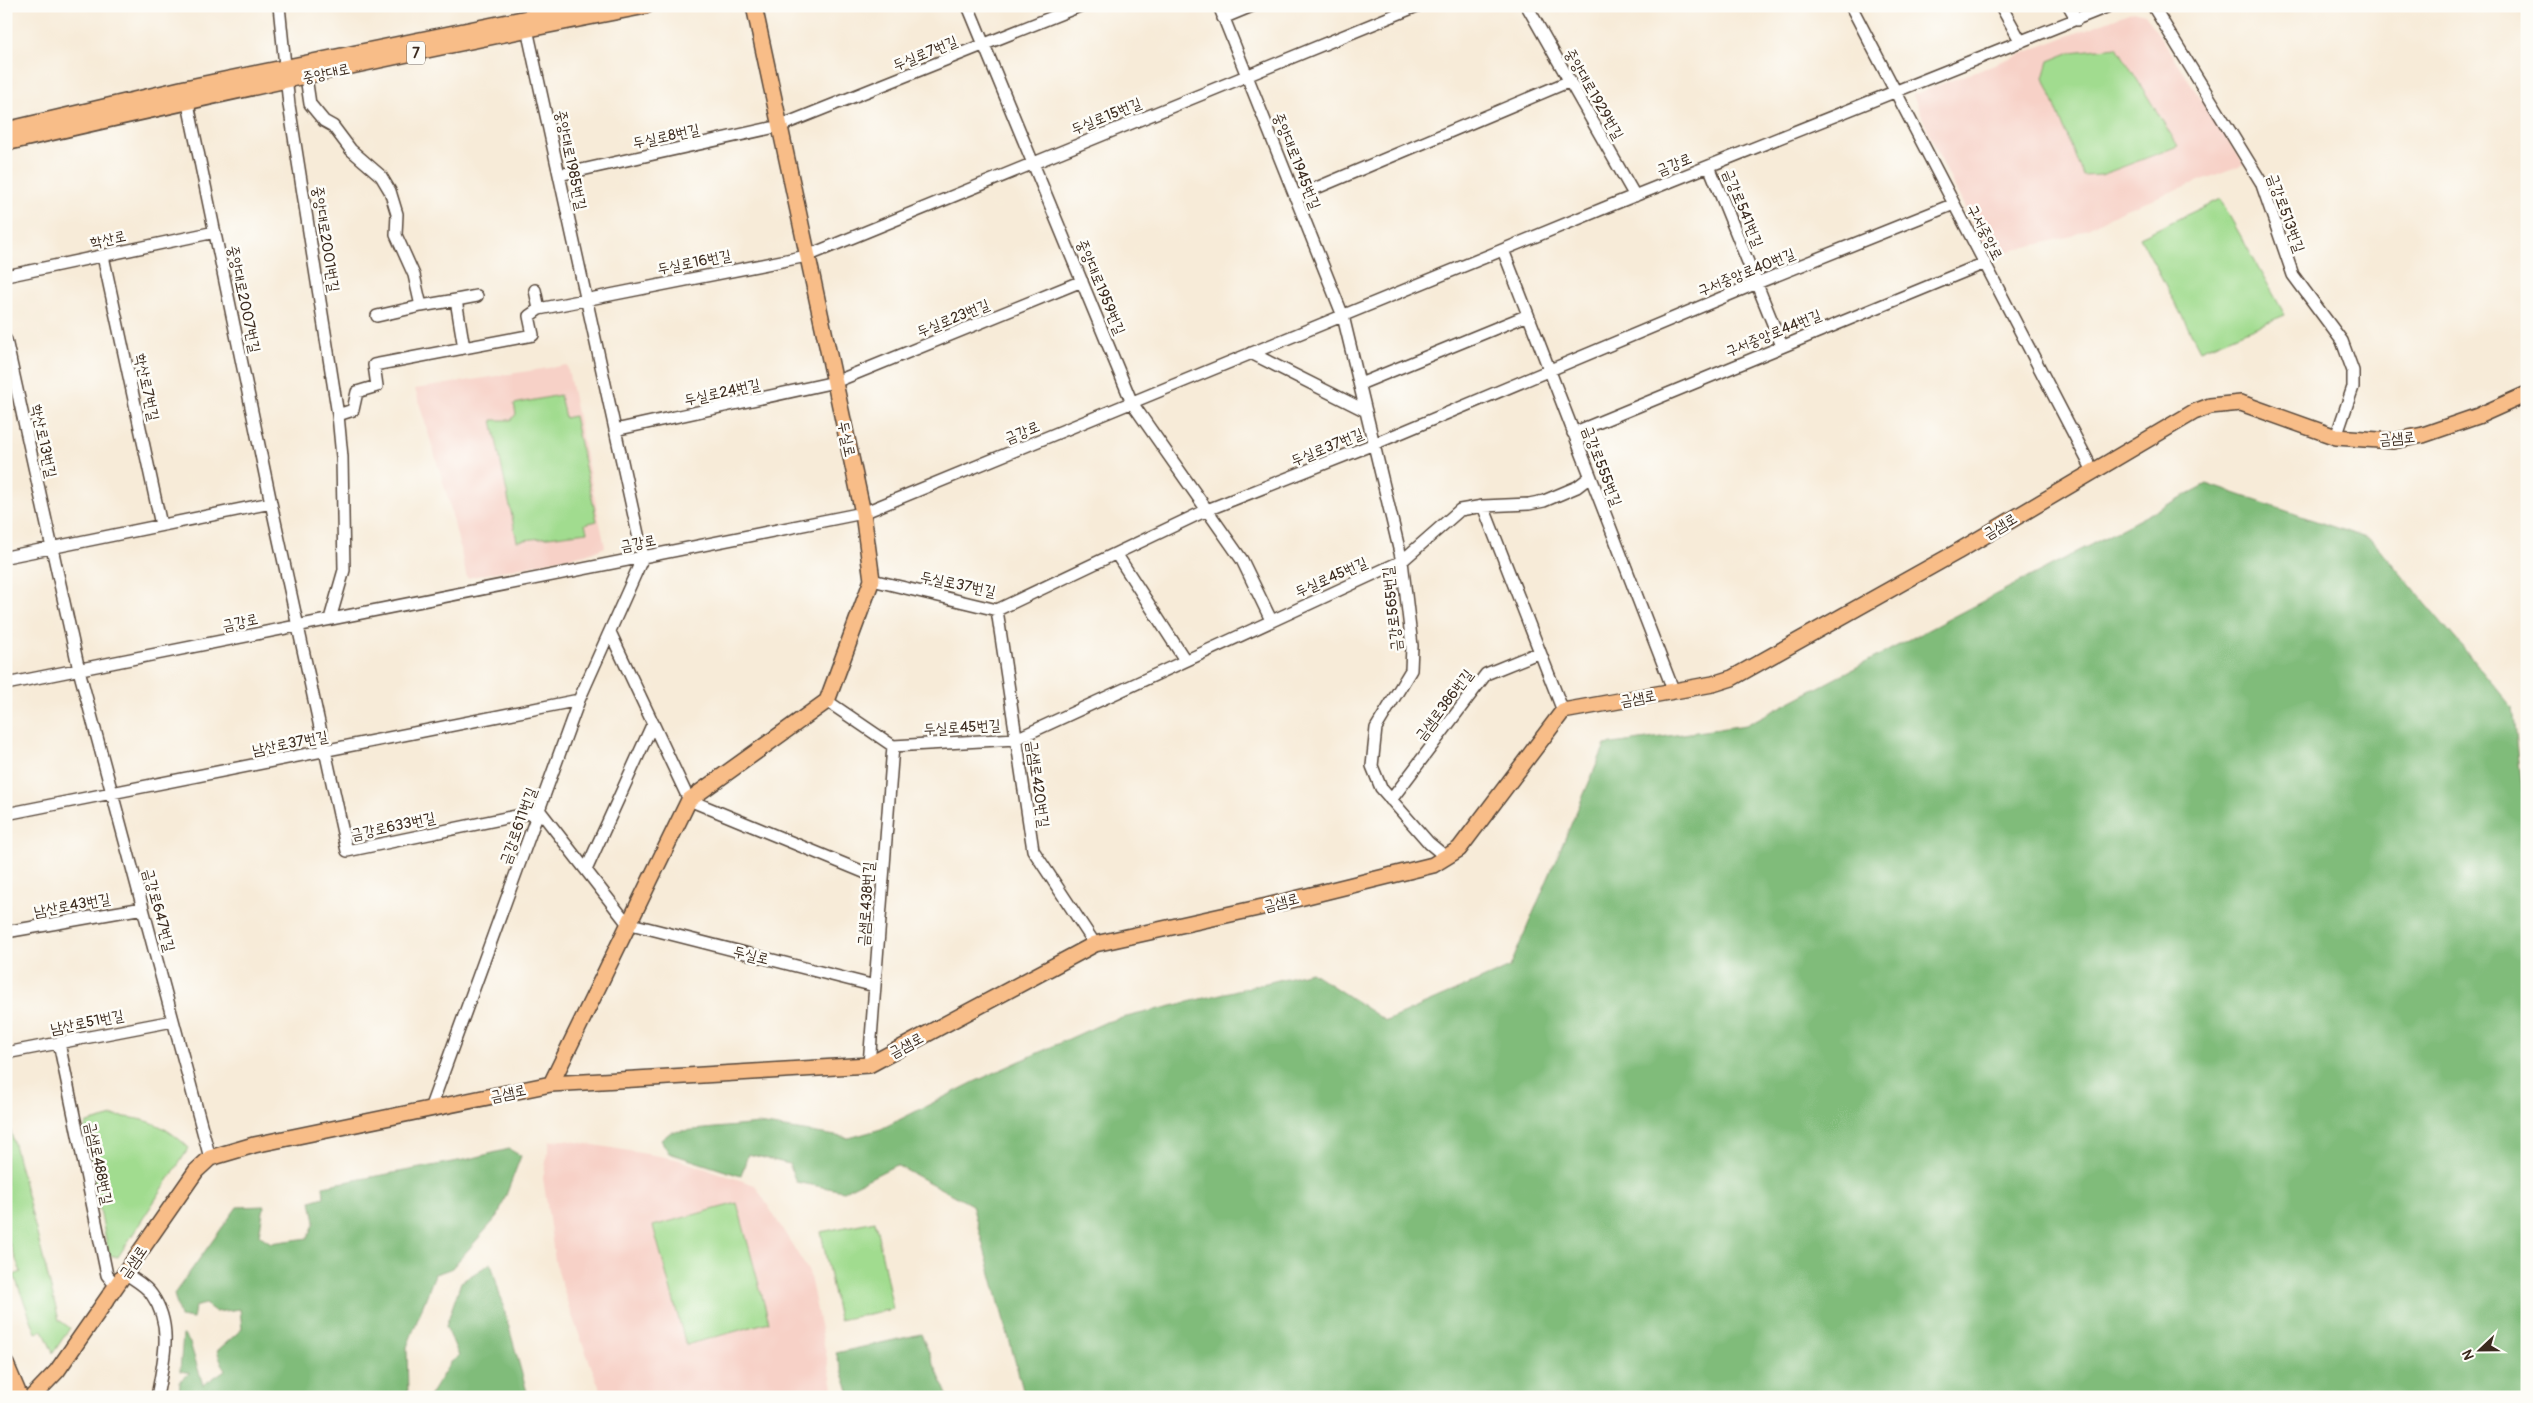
<svg xmlns="http://www.w3.org/2000/svg" width="2533" height="1403" font-family="Pangolin,'Poor Story',sans-serif">
<rect width="100%" height="100%" fill="#fdfcf7"/>
<filter id="ink" filterUnits="userSpaceOnUse"><feTurbulence type="fractalNoise" baseFrequency=".02" numOctaves="2"/><feDisplacementMap in="SourceGraphic" scale="10" xChannelSelector="R" yChannelSelector="G"/><feConvolveMatrix kernelMatrix="1 2 1 2 8 2 1 2 1" color-interpolation-filters="sRGB"/></filter>
<filter id="wash" filterUnits="userSpaceOnUse"><feTurbulence type="fractalNoise" baseFrequency=".0096" numOctaves="4" result="noise"/><feDisplacementMap in="SourceGraphic" scale="20" xChannelSelector="R" yChannelSelector="G"/><feGaussianBlur stdDeviation="1.12" result="paint"/><feColorMatrix in="noise" values="0 0 0 0 0 0 0 0 0 0 0 0 0 0 0 0 0 1.4 0 .05"/><feComposite in="paint" operator="in"/></filter>
<g filter="url(#wash)">
<rect width="100%" height="100%" fill="#f7ebd8"/>
<!-- built -->
<path fill="#f7d1c7" d="M2134,11L2145,14L2244,164L2123,210L2072,236L1989,256L1936,150L1913,95Z
M567,365L605,547L591,553L467,578L449,502L415,389Z
M565,1140L676,1159L755,1185L809,1272L835,1397H603L569,1308L555,1261L545,1191L543,1178L550,1141Z"/>
<!-- green -->
<path fill="#a1dc8f" stroke="#6e8356" d="M2117,47L2178,146L2101,175L2083,176L2044,78L2049,61L2071,52Z
M2220,199L2285,315L2200,350L2140,237Z
M560,395L565,418L574,416L597,521L585,524L587,532L517,541L492,420H511L516,414L514,404Z
M6,1113L59,1320L70,1328L53,1353L43,1330L36,1333L14,1275L21,1272L6,1235Z
M113,1116C147,1118 164,1124 189,1148L118,1257L109,1255L84,1129L87,1123Z
M737,1203L769,1322L686,1345L653,1226Z
M875,1221L893,1309L839,1320L821,1232Z"/>
<!-- forest -->
<path fill="#80bc7a" stroke="#5e734c" d="M2207,484L2372,540L2513,707L2527,833V1397H1025L972,1205L896,1165L844,1191L796,1182L789,1164L748,1154L741,1176L669,1153L661,1140L671,1132L759,1124L849,1138L881,1129L974,1082L1106,1022L1311,972L1386,1021L1510,967L1605,745L1746,725Z
M509,1149L521,1156L498,1216L451,1269L435,1274L407,1347L408,1397H179L180,1381L190,1373L180,1371L183,1334L190,1343L203,1385L225,1370L217,1351L242,1329L240,1309L216,1312L205,1304L195,1307L193,1319L180,1317L174,1294L237,1207L264,1206L259,1235L271,1243L308,1238L315,1222L311,1201L324,1197L323,1186L469,1159Z
M491,1263L527,1392L525,1397H429L450,1363L459,1356L446,1326L461,1282Z
M921,1334L948,1397H851L836,1353Z"/>
</g>
<g filter="url(#ink)">
<g fill="none" stroke-linecap="round" stroke-linejoin="round">
<!-- minor casing -->
<g stroke="#57473a" stroke-width="14">
<path id="minor" d="M279,6L289,105L338,415L342,457L344,570L330,619
M968,6L1132,403L1242,560L1271,620
M1219,6L1343,316L1402,561L1412,646L1411,670L1376,728L1372,766L1381,788L1429,843L1447,858
M1527,6L1635,196
M1851,6L2093,471
M2001,6L2021,42
M2069,6L2077,20
M2153,6L2261,182L2293,275L2342,341L2353,371V387L2336,437
M1223,18L1252,6
M306,77L310,104L324,121L333,126L351,150L381,176L390,191L397,214L396,235L414,275L421,306L456,300L464,348
M186,94L271,503L347,851L540,811L627,923L875,986
M1709,166L1782,346
M559,175L780,126L1080,6
M1295,197L1570,81
M1503,250L1674,692
M103,256L161,525
M6,276L215,232
M535,290L539,309
M456,300L477,296
M377,316L421,306
M6,340L79,670L210,1158
M1251,353L1366,411
M1360,384L1528,315
M338,415L353,410L357,392L377,386L374,365L533,335L529,316L539,309L807,256L1417,6
M615,430L835,382L1082,281
M1573,433L1985,263
M1483,506L1563,711
M1117,555L1185,660
M6,557L271,503
M872,580L997,610L1207,510L1374,444L1757,283L1954,204
M997,610L1033,850L1095,944
M610,632L689,800L883,880
M6,684L863,513L1619,202L2109,6
M827,701L893,746L1016,739L1402,561L1460,510L1483,506L1529,504L1544,501L1577,487L1590,477
M1391,800L1486,674L1540,652
M6,814L579,700
M586,870L653,723
M6,932L143,908
M59,1043L107,1275L116,1286
M6,1053L173,1021
M869,1065L893,746
M430,1109L579,700L643,557L527,29
M125,1273C133,1279 147,1286 152,1295C174,1326 163,1362 157,1397"/>
</g>
<!-- major casing -->
<g stroke="#57473a" stroke-width="18">
<path id="major" d="M6,130L185,88L586,6
M6,143C219,94 432,47 646,6
M551,1084L689,800L827,701L872,580L863,513L754,6
M6,1364L20,1397
M32,1397L57,1371L196,1171L210,1158L254,1145L551,1084L869,1065L1095,944L1267,906L1433,865L1459,849L1563,711L1713,684L1732,678L1957,552L2194,412L2210,406L2241,403L2336,437L2393,441L2423,435L2478,416L2527,394"/>
</g>
<!-- minor -->
<use href="#minor" stroke="#fff" stroke-width="11"/>
<!-- major -->
<use href="#major" stroke="#f8bd88" stroke-width="15"/>
</g>
</g>
<g text-anchor="middle" stroke-width="5" stroke-linejoin="round" paint-order="stroke">
<!-- shield labels -->
<rect fill="#fdfcf7" stroke="#75695f" stroke-width="1" x="407" y="41.5" width="18" height="23" rx="4"/>
<g font-size="14" font-weight="bold" fill="#3b2a1e">
<text x="416" y="58">7</text>
</g>
<!-- street labels -->
<g font-size="15" fill="#3b2a1e" stroke="#fdfcf7">
<text transform="translate(925 53) rotate(-22)" y="5">두실로7번길</text>
<text transform="translate(326 73) rotate(-12)" y="5">중앙대로</text>
<text transform="translate(1594 94) rotate(60)" y="5">중앙대로1929번길</text>
<text transform="translate(1106 116) rotate(-22)" y="5">두실로15번길</text>
<text transform="translate(666 136) rotate(-12)" y="5">두실로8번길</text>
<text transform="translate(571 160) rotate(78)" y="5">중앙대로1985번길</text>
<text transform="translate(1297 161) rotate(68)" y="5">중앙대로1945번길</text>
<text transform="translate(1674 164) rotate(-22)" y="5">금강로</text>
<text transform="translate(1743 208) rotate(68)" y="5">금강로541번길</text>
<text transform="translate(2286 213) rotate(70)" y="5">금강로513번길</text>
<text transform="translate(1985 232) rotate(63)" y="5">구서중앙로</text>
<text transform="translate(108 239) rotate(-12)" y="5">학산로</text>
<text transform="translate(326 239) rotate(81)" y="5">중앙대로2001번길</text>
<text transform="translate(694 262) rotate(-11)" y="5">두실로16번길</text>
<text transform="translate(1746 272) rotate(-22)" y="5">구서중앙로40번길</text>
<text transform="translate(1101 287) rotate(67)" y="5">중앙대로1959번길</text>
<text transform="translate(244 299) rotate(78)" y="5">중앙대로2007번길</text>
<text transform="translate(953 318) rotate(-22)" y="5">두실로23번길</text>
<text transform="translate(1773 333) rotate(-22)" y="5">구서중앙로44번길</text>
<text transform="translate(147 387) rotate(78)" y="5">학산로7번길</text>
<text transform="translate(722 392) rotate(-12)" y="5">두실로24번길</text>
<text transform="translate(1022 432) rotate(-22)" y="5">금강로</text>
<text transform="translate(2397 438) rotate(-5)" y="5">금샘로</text>
<text transform="translate(847 439) rotate(78)" y="5">두실로</text>
<text transform="translate(44 441) rotate(78)" y="5">학산로13번길</text>
<text transform="translate(1327 447) rotate(-22)" y="5">두실로37번길</text>
<text transform="translate(1602 466) rotate(69)" y="5">금강로555번길</text>
<text transform="translate(2000 526) rotate(-31)" y="5">금샘로</text>
<text transform="translate(638 543) rotate(-11)" y="5">금강로</text>
<text transform="translate(1331 577) rotate(-24)" y="5">두실로45번길</text>
<text transform="translate(958 584) rotate(12)" y="5">두실로37번길</text>
<text transform="translate(1392 609) rotate(-96)" y="5">금강로565번길</text>
<text transform="translate(240 622) rotate(-12)" y="5">금강로</text>
<text transform="translate(1638 698) rotate(-10)" y="5">금샘로</text>
<text transform="translate(1444 705) rotate(-53)" y="5">금샘로386번길</text>
<text transform="translate(962 727) rotate(-3)" y="5">두실로45번길</text>
<text transform="translate(290 743) rotate(-11)" y="5">남산로37번길</text>
<text transform="translate(1038 784) rotate(82)" y="5">금샘로420번길</text>
<text transform="translate(393 826) rotate(-12)" y="5">금강로633번길</text>
<text transform="translate(518 826) rotate(-70)" y="5">금강로611번길</text>
<text transform="translate(1281 902) rotate(-14)" y="5">금샘로</text>
<text transform="translate(866 904) rotate(-86)" y="5">금샘로438번길</text>
<text transform="translate(72 905) rotate(-10)" y="5">남산로43번길</text>
<text transform="translate(159 910) rotate(75)" y="5">금강로647번길</text>
<text transform="translate(751 955) rotate(14)" y="5">두실로</text>
<text transform="translate(87 1022) rotate(-11)" y="5">남산로51번길</text>
<text transform="translate(906 1045) rotate(-28)" y="5">금샘로</text>
<text transform="translate(508 1093) rotate(-12)" y="5">금샘로</text>
<text transform="translate(99 1163) rotate(78)" y="5">금샘로488번길</text>
<text transform="translate(133 1262) rotate(-55)" y="5">금샘로</text>
</g>
</g>
<!-- margin -->
<rect width="2533" height="1403" fill="none" stroke="#fdfcf7" stroke-width="25"/>
<!-- north arrow -->
<g transform="translate(2480 1350) rotate(248)" stroke="#fdfcf7" stroke-width="4" paint-order="stroke">
<path d="M0-4L9 19L0 12L-9 19Z" fill="#3b2a1e"/>
<text y="-8" font-size="14" font-weight="bold" text-anchor="middle" fill="#3b2a1e">N</text>
</g>
</svg>
